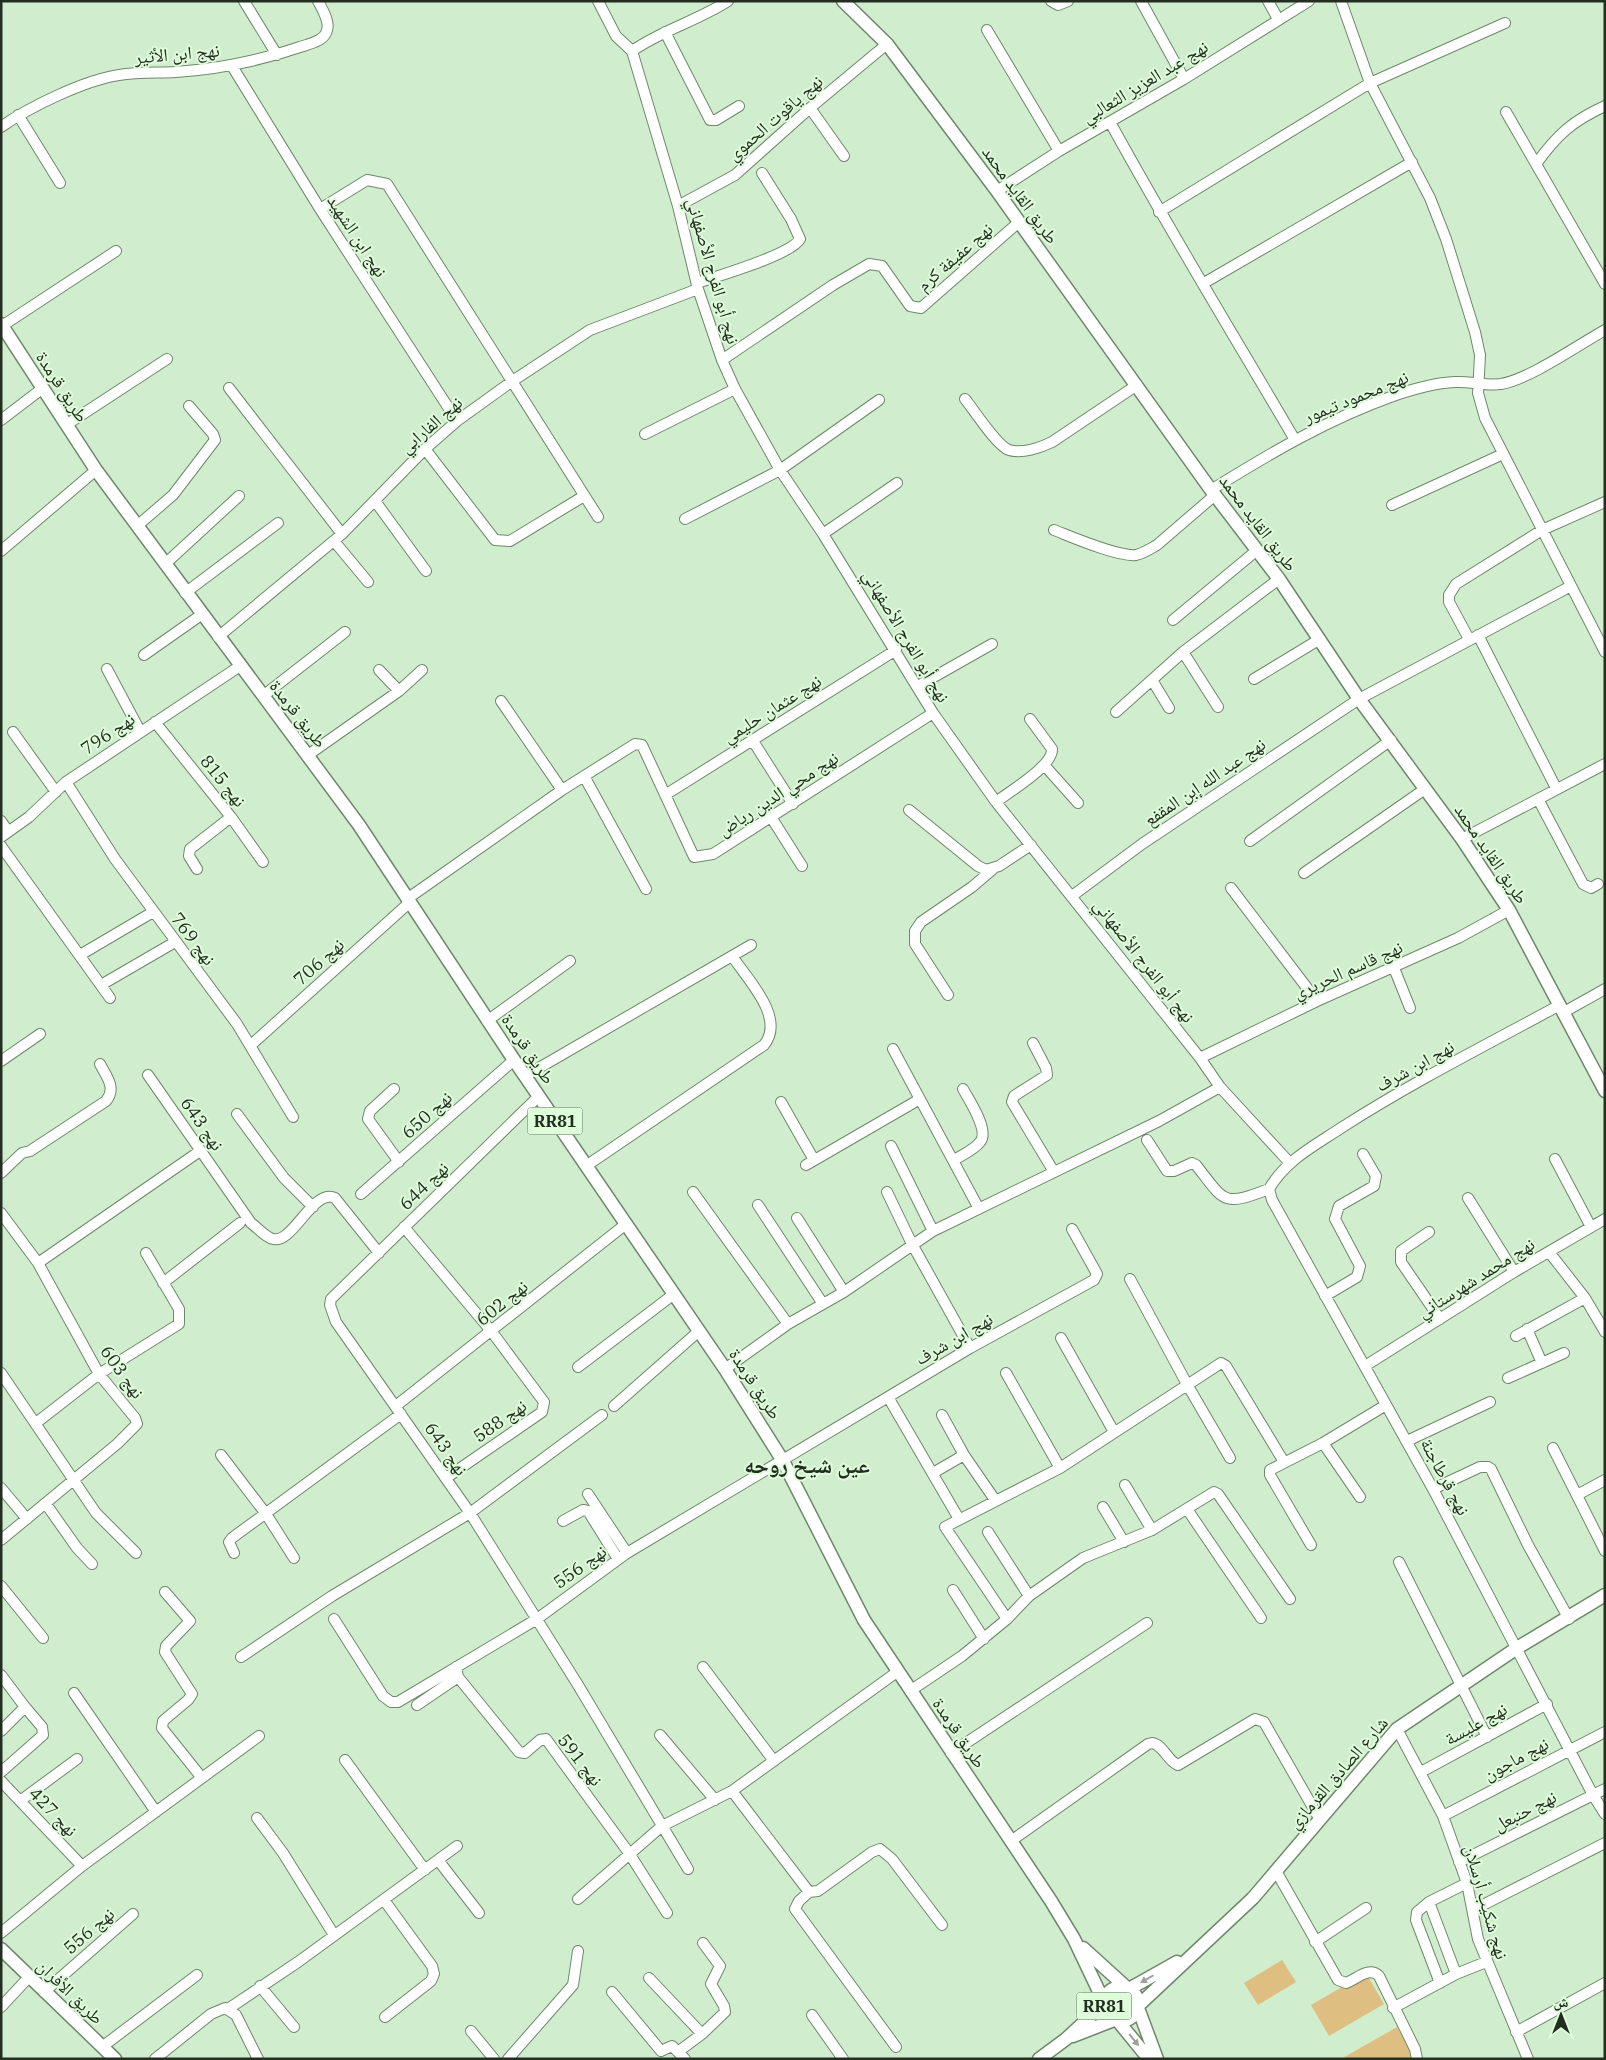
<svg xmlns="http://www.w3.org/2000/svg" width="1606" height="2060" font-family="'IBM Plex Serif','Noto Naskh Arabic',serif">
<rect width="100%" height="100%" fill="#d0eecd"/>
<!-- green -->
<path fill="#dfbe82" d="M1282,1960L1296,1982L1258,2005L1244,1983Z
M1366,1973L1384,2004L1329,2036L1311,2005Z
M1397,2027L1415,2059H1341Z"/>
<g fill="none" stroke-linecap="round" stroke-linejoin="round">
<!-- minor casing -->
<g stroke="#6e886b" stroke-width="12">
<path id="minor" d="M244,1L277,55
M598,1L616,36L632,51
M1051,1L1058,5L1068,1
M1141,1L1184,79
M1268,1L1278,19
M1341,1L1370,83L1430,198L1446,239L1475,332L1480,355L1478,393L1485,418L1605,652
M987,30L1059,151
M665,32L710,120H716L739,106
M632,51L678,206L698,289L722,360L735,389L780,470L823,534L933,713L996,802L1200,1058L1220,1087L1289,1162
M632,51C662,30 697,21 728,1
M232,66L320,209L457,421
M810,108L844,156
M1506,112L1605,284
M18,115L60,183
M1110,122C1169,230 1233,334 1295,440
M1,127C29,107 85,80 119,75C138,72 157,73 176,72C219,69 259,61 300,47C309,44 325,41 327,30C330,21 322,9 318,1
M1536,164C1557,135 1572,121 1605,106
M997,191L1059,151L1184,79L1309,1
M678,206L735,175L810,108L887,44
M320,209L367,180L387,184L598,517
M1159,212L1370,83L1505,23
M697,283C718,276 791,255 800,239L791,219L762,173
M1204,283L1412,162
M2,326L116,251
M722,360L833,285L869,264L882,266L910,306L921,308L1019,222
M229,388L342,534
M965,399C974,410 997,446 1009,450C1022,454 1040,448 1052,442L1137,385
M1,420L43,388
M66,425L167,359
M645,434L735,389
M425,449L495,540L510,541L584,496
M1211,490C1269,454 1328,419 1393,396C1413,389 1434,383 1455,382C1470,381 1486,386 1501,384C1530,379 1578,345 1605,330
M375,501L426,571
M1392,505L1503,454
M685,519L780,470L879,400
M137,526L173,495L215,440L213,434L189,406
M1054,530C1072,537 1118,557 1136,555C1144,553 1150,549 1157,545L1215,495
M823,534L897,483
M334,541L368,582
M1,551L96,470
M165,564L239,496
M185,593L278,523
M1173,620L1256,551
M1478,635L1556,788
M218,637L342,534L425,449L457,421L511,382L590,330L698,289
M1469,639L1449,602V595L1456,584L1542,530L1605,502
M1183,652L1218,707
M144,655L201,615
M107,669L140,731
M379,670L399,691
M1254,679L1320,639
M1152,680L1169,708
M918,686L992,644
M263,696L345,632
M501,701L562,790
M1116,712L1183,652L1279,579
M155,722L231,817L263,862
M13,732L56,792
M753,741L793,804
M308,755L399,691L422,670
M1045,766L1078,803
M584,776L646,889
M66,782L115,859L237,1024L293,1117
M665,795L896,650
M1538,799L1583,884L1591,888L1598,884
M996,802C1010,791 1053,766 1052,749L1030,719
M909,810L978,866L986,870L999,866L1031,845
M771,817L802,866
M1,821L8,831
M1,837L29,817L66,782L240,666
M1462,839L1605,764
M1250,841L1391,740
M1,846L110,998
M197,869L189,856L190,849L231,817
M1304,873L1425,789
M1231,888L1317,1001
M1072,896L1142,844L1359,699L1571,586
M407,899L562,790L635,744L642,745L694,857L713,854L933,713
M80,955L153,912
M1394,968L1410,1008
M101,985L175,942
M948,995L915,944V931L921,922L972,887L992,870
M1560,1005C1486,1045 1411,1083 1341,1128C1314,1146 1286,1160 1269,1189L1272,1200L1433,1489L1593,1795L1605,1814
M1564,1012L1605,989
M487,1021L570,961
M1033,1043L1046,1068L1047,1075L1014,1096L1012,1102L1054,1172
M251,1045L409,903
M893,1049L978,1207
M1200,1058L1317,1001L1458,938L1509,910
M1,1061L40,1034
M148,1075L251,1223C258,1228 265,1237 273,1239C293,1244 313,1188 335,1198L379,1253
M525,1076L751,945
M394,1089L370,1111L368,1119L399,1162
M539,1096L331,1299L330,1305L336,1322L470,1513L578,1685L688,1869
M781,1102L814,1160
M237,1114L284,1178L313,1207
M1147,1140L1167,1171H1174L1192,1163L1196,1165C1225,1202 1222,1207 1269,1189
M891,1146L933,1231
M1555,1159L1591,1227
M954,1160C962,1155 974,1150 980,1142C990,1131 969,1100 963,1089
M806,1165L920,1099
M586,1166L764,1045C786,1018 748,980 732,956
M1,1173L22,1153L30,1151L106,1101C117,1088 106,1076 100,1064
M693,1192L788,1324
M887,1192L912,1244L970,1348
M361,1194L514,1060
M1468,1198L1514,1272
M758,1205L823,1304
M1,1213L38,1263L99,1374L135,1418L137,1424L117,1444L1,1540
M797,1218L844,1292
M404,1227L492,1332L544,1402L542,1412L446,1478
M1429,1232L1401,1251V1262L1440,1319
M1549,1252L1585,1298L1605,1332
M38,1263L200,1151
M1130,1279L1188,1386L1230,1458
M163,1283L240,1223
M1325,1296L1357,1277L1360,1266L1335,1219L1339,1206L1374,1186L1376,1176L1363,1154
M1527,1329L1542,1363
M1516,1336L1585,1298
M1061,1338L1114,1432
M1365,1366L1514,1272L1605,1219
M578,1367L674,1294
M725,1369L788,1324L844,1292L933,1231L1159,1121L1220,1087
M1,1373L96,1513L136,1553
M1006,1373L1060,1468
M1508,1378L1564,1353
M888,1397L959,1519
M397,1405L626,1224
M614,1406L699,1331
M942,1415L964,1455L995,1500
M36,1423L99,1374L179,1324V1309L146,1253
M1407,1441L1490,1402
M1323,1443L1360,1497
M1553,1448L1605,1551
M221,1455L266,1514L294,1558
M933,1473L964,1455
M1125,1485L1152,1530
M1,1488L27,1519
M1433,1489L1480,1467H1488L1491,1469L1528,1545L1569,1619
M588,1494L627,1553
M1577,1495L1605,1480
M46,1504L77,1548L92,1564
M1103,1507L1124,1542
M1187,1509L1261,1618
M563,1521L583,1510L588,1511L618,1559
M988,1532L1029,1596
M1311,1545L1270,1475V1470L1323,1443L1386,1405
M234,1553L229,1542L232,1538L401,1414
M1399,1562L1487,1737
M1,1586L43,1638
M953,1590L984,1639
M165,1592L190,1621L166,1646L165,1652L192,1694L188,1700L163,1721L162,1728L202,1778
M334,1619L383,1696L391,1702H398L537,1619L627,1553L970,1348L1094,1280L1097,1274L1072,1229
M1007,1619L945,1527L1060,1468L1221,1363L1226,1366L1284,1462
M241,1657L332,1596L470,1513L602,1415
M456,1667L458,1677L519,1752L525,1753L540,1740L546,1739L629,1853L667,1913
M703,1667L774,1761
M1,1675L25,1707L1,1731
M910,1691L962,1656L1007,1619L1029,1596L1083,1558L1152,1530L1214,1492L1218,1494L1290,1599
M74,1693L156,1812
M417,1705L458,1677
M1397,1729L1443,1816L1467,1883L1478,1939L1528,2059
M660,1735L715,1800
M951,1753L1147,1623
M345,1760L425,1870
M1,1772L43,1735L42,1727L25,1707
M1421,1772L1547,1704
M1,1781L82,1866
M732,1791L809,1892L818,1891L872,1852L880,1849L892,1859L942,1925
M20,1801L77,1759
M1443,1816L1605,1732
M257,1818L283,1853L334,1935
M1011,1841L1148,1744L1152,1743C1164,1745 1167,1761 1178,1765L1255,1719L1264,1722L1319,1818
M438,1860L479,1913
M1459,1862L1605,1789
M1276,1871L1338,1980L1346,1983C1357,1979 1369,1966 1379,1976L1415,2049L1417,2059
M809,1892L799,1901L795,1909L896,2047
M578,1899L662,1826L732,1791L897,1672
M384,1900L432,1966L434,1974L431,1981L385,2017
M1429,1902L1456,1974
M1473,1910L1605,1843
M1,1933L82,1866L259,1736
M1315,1942L1366,1908
M649,1978L702,2034
M1440,1983L1416,1920L1417,1912L1429,1902L1467,1883
M260,1986L294,2027
M44,1992L133,1914
M612,1992L661,2051L672,2046L685,2059
M1,2007L29,1977
M1393,2008L1456,1974L1486,1962
M228,2009L298,1962L457,1846
M812,2015L843,2059
M471,2031L494,2059
M1516,2032L1605,1983
M102,2047L197,1975
M679,2051L702,2034L725,2012L724,2006L711,1984L720,1966L703,1943
M155,2059L211,2014L225,2008L236,2015L258,2059
M508,2059L573,1985L578,1951"/>
</g>
<!-- major casing -->
<g stroke="#6e886b" stroke-width="15">
<path id="major" d="M843,1L887,44L997,191L1211,490L1279,579L1359,699L1462,839L1509,910L1605,1091
M1,324L96,470L359,825L514,1060L725,1369L783,1461L864,1620L1051,1901L1074,1939L1104,2002
M1083,1948L1127,1988
M1,1949L115,2059
M1104 2004a17 17 0 1 1 34 0a17 17 0 1 1-34 0Z
M1129,1989L1177,1962
M1139,2005L1253,1898L1397,1729L1517,1648L1605,1595
M1138,2008L1157,2059
M1118,2021L1149,2059
M1073,2036L1114,2020
M1039,2059L1066,2039L1104,2004"/>
</g>
<!-- minor -->
<use href="#minor" stroke="#fff" stroke-width="10"/>
<!-- major -->
<use href="#major" stroke="#fff" stroke-width="12"/>
</g>
<!-- one-way arrows -->
<defs><path id="oneway-solid" d="M-6-.8H1V-3.2L6.5 0L1 3.2V.8H-6Z" transform="scale(1.25)"/></defs>
<g fill="#9ca19b">
<use href="#oneway-solid" transform="translate(1147 1979) rotate(150)"/>
<use href="#oneway-solid" transform="translate(1134 2040) rotate(51)"/>
</g>
<g text-anchor="middle" stroke-width="4" stroke-linejoin="round" paint-order="stroke">
<!-- shield labels -->
<g fill="#defbda" stroke="#5b6c58" stroke-width="1">
<rect x="527.5" y="1107.5" width="55" height="27" rx="4"/>
<rect x="1076.5" y="1992.5" width="55" height="27" rx="4"/>
</g>
<g font-size="16" font-weight="bold" fill="#232e21">
<text x="555" y="1127">RR81</text>
<text x="1104" y="2012">RR81</text>
</g>
<!-- street labels -->
<g font-size="18" fill="#232e21" stroke="#defbda">
<text transform="translate(177 54) rotate(-5)" y="6">نهج ابن الأثير</text>
<text transform="translate(1145 82) rotate(-31)" y="6">نهج عبد العزيز الثعالبي</text>
<text transform="translate(775 118) rotate(-41)" y="6">نهج ياقوت الحموي</text>
<text transform="translate(1020 195) rotate(54)" y="6">طريق القايد محمد</text>
<text transform="translate(357 236) rotate(57)" y="6">نهج ابن الشهيد</text>
<text transform="translate(955 257) rotate(-41)" y="6">نهج عفيفة كرم</text>
<text transform="translate(713 271) rotate(74)" y="6">نهج أبو الفرج الأصفهاني</text>
<text transform="translate(62 387) rotate(57)" y="6">طريق قرمدة</text>
<text transform="translate(1356 397) rotate(-22)" y="6">نهج محمود تيمور</text>
<text transform="translate(431 425) rotate(-41)" y="6">نهج الفارابي</text>
<text transform="translate(1258 523) rotate(53)" y="6">طريق القايد محمد</text>
<text transform="translate(906 636) rotate(59)" y="6">نهج أبو الفرج الأصفهاني</text>
<text transform="translate(772 709) rotate(-32)" y="6">نهج عثمان حليمي</text>
<text transform="translate(298 714) rotate(52)" y="6">طريق قرمدة</text>
<text transform="translate(108 734) rotate(-34)" y="6">نهج 796</text>
<text transform="translate(223 781) rotate(51)" y="6">نهج 815</text>
<text transform="translate(1205 782) rotate(-34)" y="6">نهج عبد الله إبن المقفع</text>
<text transform="translate(778 794) rotate(-33)" y="6">نهج محي الدين رياض</text>
<text transform="translate(1491 854) rotate(56)" y="6">طريق القايد محمد</text>
<text transform="translate(193 939) rotate(53)" y="6">نهج 769</text>
<text transform="translate(1144 961) rotate(52)" y="6">نهج أبو الفرج الأصفهاني</text>
<text transform="translate(319 962) rotate(-42)" y="6">نهج 706</text>
<text transform="translate(1348 970) rotate(-24)" y="6">نهج قاسم الحريري</text>
<text transform="translate(528 1049) rotate(56)" y="6">طريق قرمدة</text>
<text transform="translate(1415 1066) rotate(-29)" y="6">نهج ابن شرف</text>
<text transform="translate(427 1115) rotate(-42)" y="6">نهج 650</text>
<text transform="translate(202 1124) rotate(55)" y="6">نهج 643</text>
<text transform="translate(424 1186) rotate(-44)" y="6">نهج 644</text>
<text transform="translate(1476 1278) rotate(-32)" y="6">نهج محمد شهرستاني</text>
<text transform="translate(502 1303) rotate(-39)" y="6">نهج 602</text>
<text transform="translate(954 1339) rotate(-30)" y="6">نهج ابن شرف</text>
<text transform="translate(122 1372) rotate(54)" y="6">نهج 603</text>
<text transform="translate(755 1384) rotate(57)" y="6">طريق قرمدة</text>
<text transform="translate(500 1421) rotate(-35)" y="6">نهج 588</text>
<text transform="translate(446 1449) rotate(55)" y="6">نهج 643</text>
<text transform="translate(1445 1477) rotate(62)" y="6">نهج قرطاجنة</text>
<text transform="translate(580 1567) rotate(-36)" y="6">نهج 556</text>
<text transform="translate(1476 1724) rotate(-29)" y="6">نهج عليسة</text>
<text transform="translate(959 1733) rotate(56)" y="6">طريق قرمدة</text>
<text transform="translate(1516 1759) rotate(-28)" y="6">نهج ماجون</text>
<text transform="translate(580 1760) rotate(52)" y="6">نهج 591</text>
<text transform="translate(1338 1773) rotate(-49)" y="6">شارع الصادق القرمازي</text>
<text transform="translate(1525 1811) rotate(-27)" y="6">نهج حنبعل</text>
<text transform="translate(53 1812) rotate(46)" y="6">نهج 427</text>
<text transform="translate(1486 1902) rotate(74)" y="6">نهج شكيب أرسلان</text>
<text transform="translate(89 1931) rotate(-41)" y="6">نهج 556</text>
<text transform="translate(70 1992) rotate(44)" y="6">طريق الأفران</text>
</g>
<!-- district labels -->
<g font-size="22" font-weight="bold" fill="#232e21" stroke="#defbda">
<text x="807" y="1473">عين شيخ روحه</text>
</g>
</g>
<!-- border -->
<rect width="1606" height="2060" fill="none" stroke="#232e21" stroke-width="5"/>
<!-- north arrow -->
<g transform="translate(1561 2015)" stroke="#defbda" stroke-width="4" paint-order="stroke">
<path d="M0-4L9 19L0 12L-9 19Z" fill="#232e21"/>
<text y="-8" font-size="14" font-weight="bold" text-anchor="middle" fill="#232e21">ش</text>
</g>
</svg>
